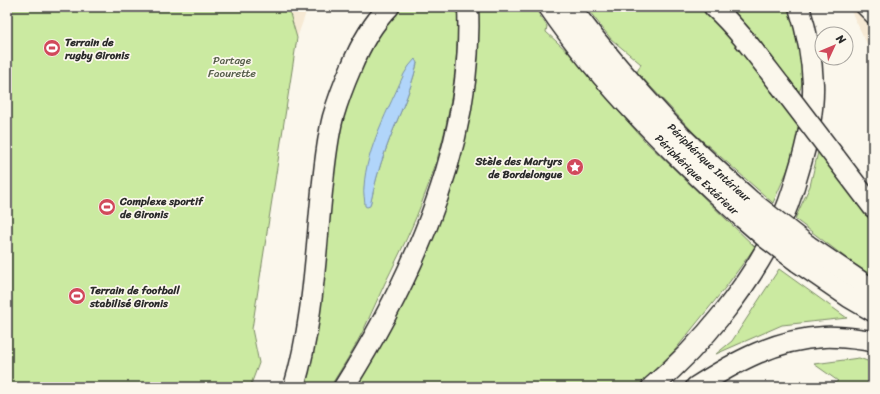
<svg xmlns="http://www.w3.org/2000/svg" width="880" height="394" font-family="Sriracha,sans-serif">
<rect width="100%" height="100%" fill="#fbf7ec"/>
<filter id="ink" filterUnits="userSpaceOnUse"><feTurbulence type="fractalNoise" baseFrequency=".025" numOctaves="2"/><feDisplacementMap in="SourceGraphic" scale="8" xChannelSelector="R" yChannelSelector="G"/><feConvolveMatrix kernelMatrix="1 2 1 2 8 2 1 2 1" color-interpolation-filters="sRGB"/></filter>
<g filter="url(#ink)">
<!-- built -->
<path fill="#f6e9d4" d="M288,7H308L297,38Z
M849,7H873V56Z"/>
<!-- green -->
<path fill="#cbeaa1" stroke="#7b8a66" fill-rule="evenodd" d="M7,7H288L297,38L252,329L259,363L250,387H7Z
M401,7H458C459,70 448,136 425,194C414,225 400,253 385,283C378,298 371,314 364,329C354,349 342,368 330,387H303C309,338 316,289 322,240C333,161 340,66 401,7ZM417,63C411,93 396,120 386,149C379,167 374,186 370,205L368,164L391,105Z
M478,7H534L547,26L546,32L568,52L592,81L644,140L755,247L725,288L675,350L637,387H354L472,102L478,59Z
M586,7H701C740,41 769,87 800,129L791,162L773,203L695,134L637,72L641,64L611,39Z
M730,7H790C796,31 810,69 799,92L753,32Z
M818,152L873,224V276L850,261L795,219L810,186Z
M779,269L847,318L782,325L716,354L732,341Z
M859,358L873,363V387H829L838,381L814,364Z"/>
<!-- water -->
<path fill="#b1d5fa" stroke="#7b91a7" d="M415,59L417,63C411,93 396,120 386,149C379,167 374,187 370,206L367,207L365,206C365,200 363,193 364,187C366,149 389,108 404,74L409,66Z"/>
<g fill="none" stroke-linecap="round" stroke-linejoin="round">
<!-- street casing -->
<g stroke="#2b2b2b" stroke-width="14">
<path id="street" d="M861,7L873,19"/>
</g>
<!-- highway casing -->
<g stroke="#2b2b2b" stroke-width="23">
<g id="highway">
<path id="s1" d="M549,7C603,86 673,154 743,218"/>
<path id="s2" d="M570,7C601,48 634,87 669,124C695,151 724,177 752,202"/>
<path d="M714,7C739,30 759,58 780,85"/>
<path d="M835,157L873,207"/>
<path d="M807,245L873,290"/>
<path d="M798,262L849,297L873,311"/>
<path d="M294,387C312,327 315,263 321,201C324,173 326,144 333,117C338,100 344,84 351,68C360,46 372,24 389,7"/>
<path d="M344,387C414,276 474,141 468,7"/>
<path d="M652,387C704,343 748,287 778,227C787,210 793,191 798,173C807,144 814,115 813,84C812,57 807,32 799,7"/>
<path d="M696,387C735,362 776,339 824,337C840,336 857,339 873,341"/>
</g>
</g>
<!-- street -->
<use href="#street" stroke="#fbf7ec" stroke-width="11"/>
<!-- highway -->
<use href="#highway" stroke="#fbf7ec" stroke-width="20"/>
<!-- highway-bridge casing -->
<g stroke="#2b2b2b" stroke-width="23" stroke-linecap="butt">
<path id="highway-bridge" d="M780,85L835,157
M752,202L807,245
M743,218L766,238L798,262"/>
</g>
<!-- highway-bridge -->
<use href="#highway-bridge" stroke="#fbf7ec" stroke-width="20"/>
</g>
</g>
<!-- icons -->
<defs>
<g id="stadium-disc" transform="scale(0.9)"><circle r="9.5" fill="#d1495b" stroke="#fbf7ec"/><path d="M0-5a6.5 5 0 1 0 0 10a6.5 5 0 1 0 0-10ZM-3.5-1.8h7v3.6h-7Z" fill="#fff"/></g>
<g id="sight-disc" transform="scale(0.9)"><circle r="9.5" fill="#d1495b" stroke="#fbf7ec"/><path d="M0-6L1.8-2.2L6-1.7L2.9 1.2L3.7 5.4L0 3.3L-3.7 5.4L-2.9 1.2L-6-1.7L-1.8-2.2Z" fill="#fff"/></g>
</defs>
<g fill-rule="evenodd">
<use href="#stadium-disc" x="52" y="48"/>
<use href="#sight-disc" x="575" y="167"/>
<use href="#stadium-disc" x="107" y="207"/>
<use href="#stadium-disc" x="77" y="296"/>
</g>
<g text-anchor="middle" stroke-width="3.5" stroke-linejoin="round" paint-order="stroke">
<!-- poi labels -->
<g font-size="11" font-weight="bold" fill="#2b2b2b" stroke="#fbf7ec" text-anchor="start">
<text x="65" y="46">Terrain de<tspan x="65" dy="13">rugby Gironis</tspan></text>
<text x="562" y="165" text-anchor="end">Stèle des Martyrs<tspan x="562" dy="13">de Bordelongue</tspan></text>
<text x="120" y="205">Complexe sportif<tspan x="120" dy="13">de Gironis</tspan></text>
<text x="90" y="294">Terrain de football<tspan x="90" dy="13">stabilisé Gironis</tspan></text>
</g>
<!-- park labels -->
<g font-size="11" fill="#535b48" stroke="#fbf7ec">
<text x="232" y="64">Partage<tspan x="232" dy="13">Faourette</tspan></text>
</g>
<!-- street labels -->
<g font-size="11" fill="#2b2b2b" stroke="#fbf7ec">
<text dy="4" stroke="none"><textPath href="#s2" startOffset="209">Périphérique Intérieur</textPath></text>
<text dy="4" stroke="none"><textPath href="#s1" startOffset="224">Périphérique Extérieur</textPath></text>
</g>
</g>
<!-- margin -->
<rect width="880" height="394" fill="none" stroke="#fbf7ec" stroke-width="24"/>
<rect x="12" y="12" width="856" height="370" fill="none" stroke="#2b2b2b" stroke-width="1.5" filter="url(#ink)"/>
<!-- north arrow -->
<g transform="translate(834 46) rotate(46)"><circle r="19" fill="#fbf7ec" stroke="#a8a59f"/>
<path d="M0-3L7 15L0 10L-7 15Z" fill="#d1495b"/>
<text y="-6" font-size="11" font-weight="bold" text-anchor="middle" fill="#2b2b2b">N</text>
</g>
</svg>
